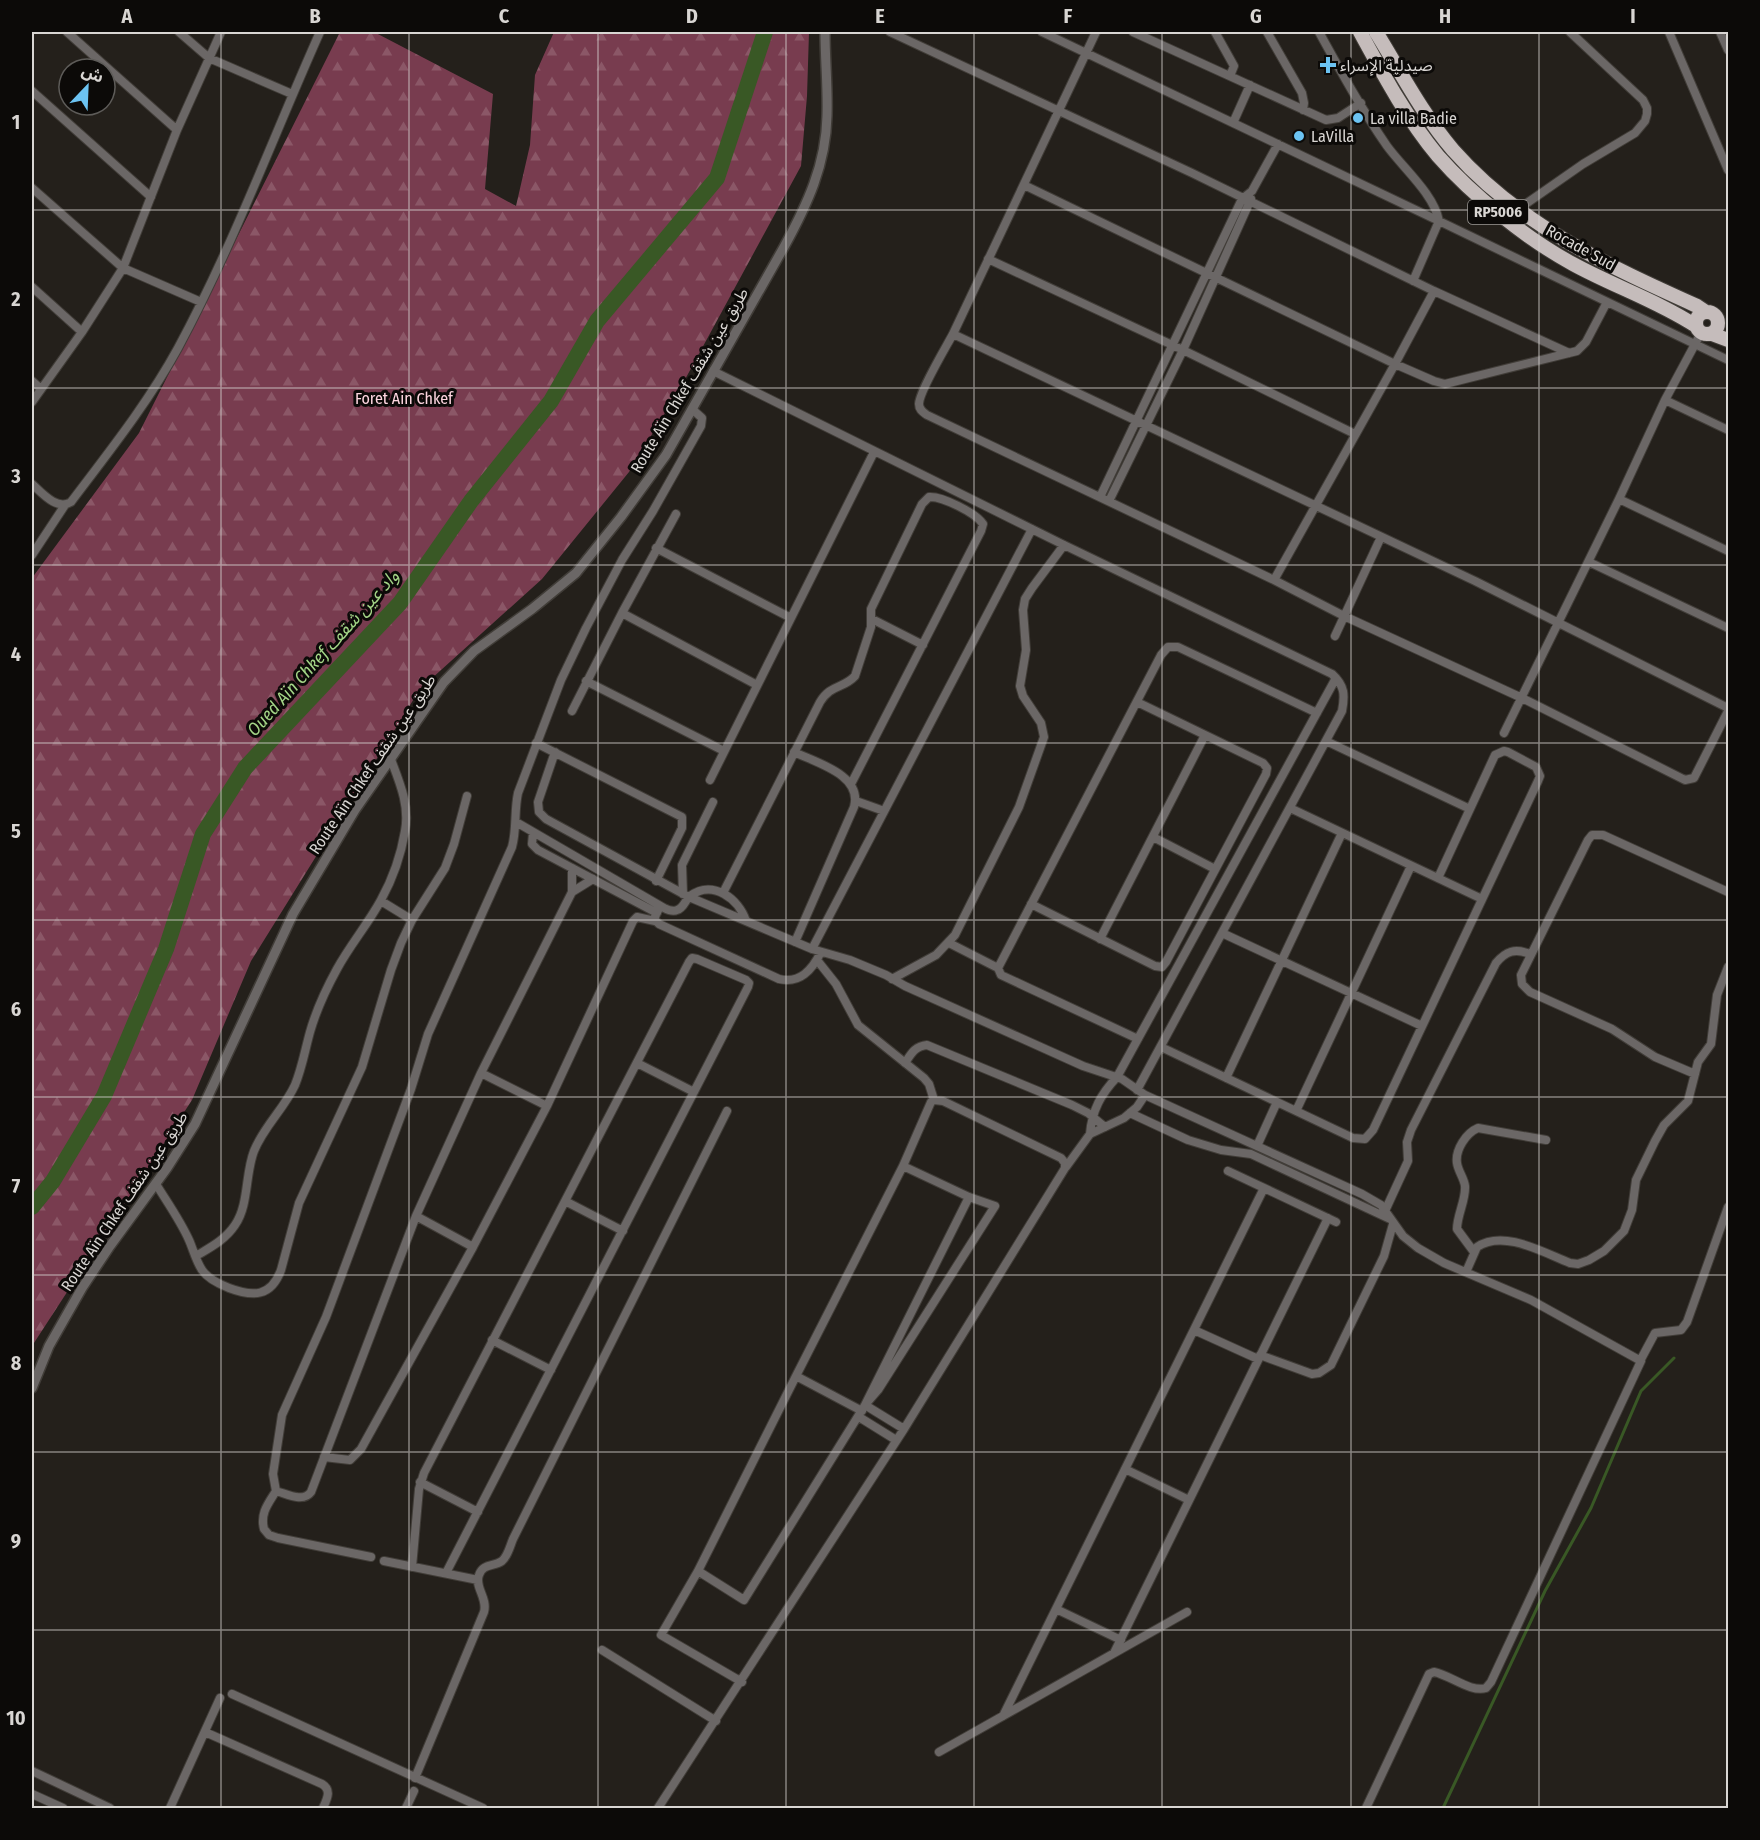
<svg xmlns="http://www.w3.org/2000/svg" width="1760" height="1840" font-family="'Fira Sans Condensed','Noto Sans Arabic',sans-serif">
<defs>
<pattern id="forest-firs" width="22" height="20" patternUnits="userSpaceOnUse" patternTransform="scale(1.5)"><rect width="22" height="20" fill="#783c4f"/><path d="M5 1l3.5 6h-7zM16 11l3.5 6h-7z" fill="#8b5767"/></pattern>
</defs>
<rect width="100%" height="100%" fill="#24201b"/>
<!-- forest -->
<path fill="url(#forest-firs)" d="M340,32H374L493,94L485,189L516,206L530,145L535,75L554,32H809L807,96L801,166L682,385L629,472L542,579L420,689L251,961L192,1100L32,1346V578L139,433Z"/>
<g fill="none" stroke-linecap="round" stroke-linejoin="round">
<!-- stream -->
<path stroke="#395825" stroke-width="3" d="M1443,1808L1545,1591L1591,1508L1641,1391L1674,1358"/>
<!-- river -->
<path stroke="#395825" stroke-width="16" d="M32,1207L53,1181L104,1096L166,949L203,834L245,768L400,603L471,501L551,401L597,321L717,178L765,32"/>
<!-- minor casing -->
<g stroke="#413d38" stroke-width="10">
<path id="minor" d="M67,32L177,130
M179,32L209,58L292,94
M890,32L1192,173L1434,291L1569,353
M1042,32L1439,221L1413,281
M1096,32L953,334C946,347 919,392 919,404C919,410 923,412 927,415L1274,580L1344,616L1522,698L1685,780L1694,778L1728,711
M1133,32L1326,120L1338,118L1361,103
M1215,32L1234,66L1230,76
M1267,32L1302,93L1304,103L1303,110
M1319,32C1340,70 1362,110 1387,146C1403,168 1434,194 1439,221L1728,360
M1669,32L1728,170
M1720,32L1728,50
M32,91L151,197
M1233,123L1250,85
M1024,185L1395,364L1434,381L1445,384L1577,351L1586,342L1607,302
M32,188L123,268L201,302
M1517,210L1583,164L1635,133L1645,121L1647,114V108L1643,100L1570,32
M988,259L1183,350L1355,434
M32,287L82,332
M953,334L1475,581L1728,708
M713,371L1064,545L1332,674C1345,686 1345,695 1342,711L1137,1090
M32,381L41,389
M1665,400L1728,430
M32,402L82,332L123,268L177,130L221,32
M32,484C42,493 57,511 71,502C108,453 148,403 178,348C233,246 273,137 320,32
M1100,497L1242,199L1252,191L1278,144
M1619,499L1728,551
M1109,501L1183,350L1251,199
M656,548L791,618
M32,555L65,505
M1589,562L1728,628
M1274,580L1395,364L1434,291
M622,613L757,685
M872,619L923,645
M1335,636L1381,537
M586,681L724,751
M572,711L622,613L676,514
M1504,733L1619,499L1665,400L1701,333
M1326,741L1470,809
M536,743L682,817V828L656,881
M555,752L538,802L539,812L546,819L689,897L812,949L850,960L886,975L905,986L1083,1066L1122,1079L1145,1095L1362,1194L1381,1205L1403,1236L1418,1248L1444,1263L1531,1300L1641,1361L1491,1682L1486,1688C1471,1693 1450,1675 1434,1672L1429,1674L1366,1808
M794,752C817,763 863,775 854,807L795,942
M710,780L874,452
M856,801L884,811
M1290,808L1482,899
M516,822L664,908C668,910 673,912 677,910C684,908 685,900 690,896C713,879 739,899 746,921
M533,833L532,844L538,850L657,913
M1153,837L1215,869
M572,892L593,879
M723,893L820,702C831,684 843,689 855,676L871,627V609L922,504L929,497C942,496 976,513 983,524L981,531L851,784
M683,894L682,865L713,802
M381,901L412,920
M1031,904L1155,966L1162,967L1166,962L1266,774L1267,768L1263,763L1137,702
M660,906L654,919L659,924L779,979C800,984 812,970 821,952
M1222,933L1422,1026
M1100,939L1205,735
M949,943L998,968
M812,949L1032,529
M817,960L836,984L858,1025L924,1078L929,1084L934,1100
M892,979L936,955L955,935L1019,807L1044,737L1041,723L1023,696L1020,686L1026,650L1023,610L1025,599L1032,588L1064,545
M1138,1039L1001,975L998,968L1161,655L1168,647H1178L1317,713
M1161,1047L1353,1138L1365,1139L1373,1130L1538,781L1540,776L1536,767L1508,752L1504,751L1495,755L1438,878
M637,1063L694,1092
M905,1063C911,1054 915,1046 927,1045L1072,1105L1088,1113L1105,1127
M481,1073L547,1106
M1695,1074L1655,1057L1612,1029L1530,992L1522,984L1521,975L1588,840L1592,835H1603L1728,892
M1226,1078L1342,833
M1296,1111L1411,866
M1130,1113L1188,1140L1221,1150L1251,1154L1390,1219
M1090,1134C1092,1110 1101,1094 1117,1077L1336,678
M1257,1146L1277,1102
M1066,1167L1090,1134L1124,1118L1137,1107L1145,1095
M1228,1171L1336,1222
M156,1184C167,1202 180,1220 189,1240C193,1249 196,1261 202,1270C208,1279 219,1284 229,1288C253,1297 271,1297 281,1270L299,1203L362,1067L391,970L401,943L412,920L445,868L454,844L467,796
M565,1201L623,1231
M1385,1211L1408,1161L1407,1142L1411,1130L1496,963C1506,951 1515,948 1530,954
M416,1216L473,1247
M1474,1252L1457,1229C1457,1215 1466,1200 1465,1186C1464,1178 1458,1171 1457,1163C1455,1150 1466,1133 1478,1128L1546,1140
M196,1256C211,1247 225,1240 235,1225C249,1205 245,1174 254,1151C264,1126 284,1109 295,1085C302,1068 305,1050 310,1032C316,1011 326,989 337,969C350,945 368,924 381,900C392,880 401,855 405,831C410,805 399,781 390,757
M1466,1272L1477,1247C1504,1229 1544,1253 1570,1263L1578,1264L1589,1260L1604,1251L1624,1231L1632,1210L1636,1180L1655,1141L1664,1125L1688,1101L1698,1062L1711,1044L1717,995L1728,967
M1194,1330L1258,1359
M492,1340L551,1370
M1260,1355L1312,1374L1319,1373L1331,1365L1384,1256L1393,1224
M1640,1361L1655,1333L1681,1330L1687,1322L1728,1207
M859,1417L896,1440
M904,1429L865,1405L969,1197
M324,1457L350,1460L361,1449L473,1247L547,1106L633,921L637,917L655,921
M1125,1469L1189,1500
M420,1482L478,1512
M276,1491C287,1494 303,1503 311,1492L416,1216L481,1073L572,892V868
M371,1557L278,1538L269,1535L264,1529C260,1513 268,1504 276,1491L273,1474L282,1415L326,1317L411,1089L428,1034L512,847C517,829 514,811 518,793L561,680L586,628L622,560L653,511L701,426L702,418L692,409
M384,1561L478,1580
M412,1567L419,1489L424,1473L689,962L692,958L697,959L746,980L749,983L748,987L446,1573
M698,1571L744,1600L865,1405L878,1390L995,1206L969,1197L903,1166
M1056,1609L1121,1640
M602,1650L716,1721
M1114,1653L1328,1218
M742,1682L661,1635L698,1571L796,1376
M232,1694L483,1808
M1003,1716L1264,1188
M205,1732L322,1784C332,1790 327,1799 323,1808
M939,1752L1187,1612
M32,1771L110,1808
M415,1778L484,1612C488,1598 474,1587 479,1575C483,1563 494,1567 502,1561C508,1556 510,1546 513,1539L727,1111
M32,1794L63,1808
M170,1808L220,1698
M406,1808L414,1791
M658,1808L904,1429L1065,1168V1163L1061,1158L943,1101L934,1100L931,1102L903,1166L796,1376L862,1411"/>
</g>
<!-- tertiary casing -->
<g stroke="#413d38" stroke-width="12">
<path id="tertiary" d="M32,1388L49,1346L82,1288L110,1246L167,1168L195,1124L293,914L355,810L444,682L474,651L532,609L576,573L621,517L666,455L784,247C807,205 826,165 827,116C828,88 825,60 825,32"/>
</g>
<!-- trunk casing -->
<g stroke="#413d38" stroke-width="16">
<path id="trunk" d="M1360,32C1383,74 1407,119 1438,156C1473,196 1527,239 1573,264C1613,286 1658,301 1696,326
M1376,32C1400,71 1423,115 1453,150C1519,225 1608,266 1697,306L1706,312
M1696 323a11 11 0 1 1 22 0a11 11 0 1 1-22 0Z
M1712,334L1728,340"/>
</g>
<!-- minor -->
<use href="#minor" stroke="#6b6766" stroke-width="8"/>
<!-- tertiary -->
<use href="#tertiary" stroke="#6b6766" stroke-width="9"/>
<!-- trunk -->
<use href="#trunk" stroke="#c5bcbb" stroke-width="14"/>
</g>
<!-- grid -->
<path fill="none" stroke="#d9d6d3" stroke-width="1.5" stroke-opacity="0.55" d="M221,32V1808M409,32V1808M598,32V1808M786,32V1808M974,32V1808M1162,32V1808M1351,32V1808M1539,32V1808M32,210H1728M32,388H1728M32,565H1728M32,743H1728M32,920H1728M32,1097H1728M32,1275H1728M32,1452H1728M32,1630H1728"/>
<!-- markers -->
<g fill="#6cc3f2" stroke="#0c0a08" stroke-width="2">
<path d="M1325 56h6v6h6v6h-6v6h-6v-6h-6v-6h6z"/>
<circle cx="1358" cy="118" r="6"/>
<circle cx="1299" cy="136" r="6"/>
</g>
<g text-anchor="middle" stroke-width="6" stroke-linejoin="round" paint-order="stroke">
<!-- shield labels -->
<rect fill="#0c0a08" stroke="#9c9996" stroke-width="1.5" x="1468" y="200" width="60" height="24" rx="4.5"/>
<g font-size="15" font-weight="bold" fill="#d9d6d3">
<text x="1498" y="217">RP5006</text>
</g>
<!-- poi labels -->
<g font-size="16" fill="#d9d6d3" stroke="#0c0a08" text-anchor="start">
<text x="1340" y="71">صيدلية الإسراء</text>
<text x="1370" y="124">La villa Badie</text>
<text x="1311" y="142">LaVilla</text>
</g>
<!-- street labels -->
<g font-size="16" fill="#d9d6d3" stroke="#0c0a08">
<text transform="translate(1581 247) rotate(29)" y="6">Rocade Sud</text>
<text transform="translate(689 380) rotate(-59)" y="6">Route Aïn Chkef طريق عين شقف</text>
<text transform="translate(372 764) rotate(-56)" y="6">Route Aïn Chkef طريق عين شقف</text>
<text transform="translate(124 1201) rotate(-56)" y="6">Route Aïn Chkef طريق عين شقف</text>
</g>
<!-- park labels -->
<g font-size="16" fill="#fdd5df" stroke="#0c0a08">
<text x="404" y="404">Foret Ain Chkef</text>
</g>
<!-- water labels -->
<g font-size="18" font-style="italic" fill="#a4d587" stroke="#0c0a08">
<text transform="translate(323 653) rotate(-48)" y="6">Oued Aïn Chkef واد عين شقف</text>
</g>
</g>
<!-- border -->
<rect width="1760" height="1840" fill="none" stroke="#0c0a08" stroke-width="66"/>
<!-- north arrow -->
<g transform="translate(87 87) rotate(23)"><circle r="28" fill="#0c0a08" stroke="#5e5c59" stroke-width="1.5"/>
<path d="M0-4.5L10 22L0 15L-10 22Z" fill="#6cc3f2"/>
<text y="-9" font-size="16" font-weight="bold" text-anchor="middle" fill="#d9d6d3">ش</text>
</g>
<rect x="33" y="33" width="1694" height="1774" fill="none" stroke="#d9d6d3" stroke-width="2"/>
<g font-size="20" text-anchor="middle" font-weight="bold" fill="#d9d6d3">
<text x="127" y="23">A</text>
<text x="315" y="23">B</text>
<text x="504" y="23">C</text>
<text x="692" y="23">D</text>
<text x="880" y="23">E</text>
<text x="1068" y="23">F</text>
<text x="1256" y="23">G</text>
<text x="1445" y="23">H</text>
<text x="1633" y="23">I</text>
<text x="16" y="129">1</text>
<text x="16" y="306">2</text>
<text x="16" y="483">3</text>
<text x="16" y="661">4</text>
<text x="16" y="838">5</text>
<text x="16" y="1016">6</text>
<text x="16" y="1193">7</text>
<text x="16" y="1370">8</text>
<text x="16" y="1548">9</text>
<text x="16" y="1725">10</text>
</g>
</svg>
